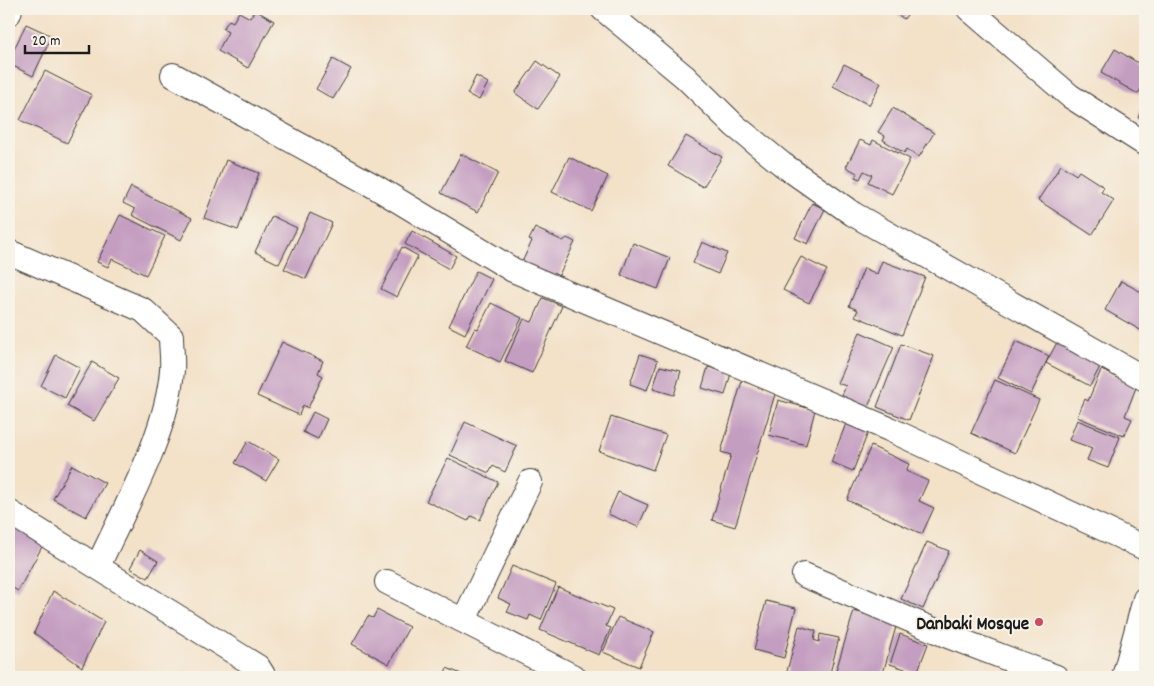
<svg xmlns="http://www.w3.org/2000/svg" width="1154" height="686" font-family="Dekko,sans-serif">
<rect width="100%" height="100%" fill="#f7f3e8"/>
<filter id="ink" filterUnits="userSpaceOnUse"><feTurbulence type="fractalNoise" baseFrequency=".02" numOctaves="2"/><feDisplacementMap in="SourceGraphic" scale="10" xChannelSelector="R" yChannelSelector="G"/><feConvolveMatrix kernelMatrix="1 2 1 2 8 2 1 2 1" color-interpolation-filters="sRGB"/></filter>
<filter id="wash" filterUnits="userSpaceOnUse"><feTurbulence type="fractalNoise" baseFrequency=".0096" numOctaves="4" result="noise"/><feDisplacementMap in="SourceGraphic" scale="20" xChannelSelector="R" yChannelSelector="G"/><feGaussianBlur stdDeviation="1.12" result="paint"/><feColorMatrix in="noise" values="0 0 0 0 0 0 0 0 0 0 0 0 0 0 0 0 0 1.4 0 .05"/><feComposite in="paint" operator="in"/></filter>
<g filter="url(#wash)">
<rect width="100%" height="100%" fill="#f3e1c8"/>
<g id="blocks">
<!-- building -->
<path fill="#c49ec1" d="M890,9H911L904,19Z
M255,10L274,21L248,68L218,51L228,32L223,29L229,20L233,22L239,12L250,18Z
M26,24L52,36L33,76L9,64V60Z
M1115,49L1145,67V82L1138,94L1101,73Z
M333,59L351,69L333,99L316,89Z
M537,61L560,77L538,109L515,93Z
M844,64L881,83L869,105L833,86Z
M45,71L92,95L67,143L20,120Z
M476,76L488,83L479,100L467,94Z
M1145,102V121L1138,118Z
M893,108L934,133L919,157L907,149L904,153L883,140L885,136L878,132Z
M686,136L722,157L703,187L668,166Z
M860,140L871,145L873,140L910,159L892,194L868,182L872,175L864,171L860,179L855,177L857,173L846,167Z
M461,154L498,173L478,212L441,193Z
M569,157L608,176L591,211L552,192Z
M226,160L259,173L238,230L204,218Z
M1061,165L1076,175L1079,171L1104,187L1101,192L1114,200L1092,235L1038,200Z
M131,187L192,218L181,240L132,215L135,209L123,203Z
M812,203L825,209L808,244L795,238Z
M310,213L332,223L306,279L284,269Z
M120,215L165,236L146,275L112,259L108,267L97,262Z
M272,216L297,228L279,264L255,252Z
M535,228L563,241L567,238L575,242L557,279L522,262L532,241L529,240Z
M412,231L456,256L449,269L405,244Z
M702,242L727,253L718,274L693,263Z
M633,243L670,258L658,289L621,275Z
M402,247L418,256L397,297L381,289Z
M801,257L827,270L809,303L783,290Z
M882,261L925,277L902,335L855,316L858,310L849,306L864,268L877,274Z
M476,271L492,279L465,334L449,326Z
M1121,281L1145,294V325L1142,331L1105,310Z
M543,298L562,306L532,373L505,361L524,319L532,322Z
M491,303L522,318L500,362L466,346L475,328L478,329Z
M860,332L894,347L867,409L841,397L846,386L837,383Z
M1061,335L1103,361L1090,386L1046,363Z
M1016,341L1049,356L1031,394L998,378Z
M282,342L323,361L318,373L323,376L308,408L303,405L299,415L257,396Z
M901,344L934,356L909,420L877,407Z
M640,354L658,360L647,390L630,384Z
M56,355L80,368L65,398L41,386Z
M92,362L119,378L94,421L67,406Z
M660,366L681,371L674,395L653,389Z
M708,367L731,373L725,395L702,388Z
M1101,370L1137,385L1125,416L1132,419L1124,436L1077,417L1085,399L1088,401Z
M995,380L1039,400L1015,453L971,433Z
M742,381L776,391L735,527L712,520L731,455L721,452Z
M778,400L815,410L806,445L769,435Z
M313,412L327,419L318,439L303,432Z
M611,417L666,435L653,470L599,451Z
M1077,420L1120,437L1108,468L1087,460L1092,448L1069,440Z
M847,421L869,430L853,471L831,462Z
M465,422L517,446L505,472L493,466L489,473L450,455Z
M248,441L279,459L266,481L235,463Z
M871,446L909,464L906,471L928,481L919,501L934,508L922,534L847,500Z
M448,458L498,482L480,520L471,516L468,521L426,501Z
M72,465L105,483L86,517L53,499Z
M618,492L648,505L638,527L608,514Z
M11,526L44,543L18,591L9,586V531Z
M927,542L949,551L923,609L901,599Z
M140,550L158,561L148,578L130,568Z
M512,566L556,584L541,620L530,615L528,620L507,612L511,604L498,598Z
M558,587L613,610L606,626L611,628L599,655L540,630Z
M53,591L104,622L82,667L34,633Z
M766,601L796,608L784,658L754,650Z
M377,610L409,627L389,664L352,644L368,616L373,618Z
M854,611L897,623L882,677H834Z
M618,617L654,632L639,667L603,652Z
M799,626L816,631L814,640L819,642L820,634L839,638L829,677H795L786,675Z
M900,634L928,644L917,673L890,664Z
M447,668L468,677H443Z
M391,670L405,677H387Z"/>
</g>
</g>
<g filter="url(#ink)">
<use href="#blocks" fill-opacity="0" stroke="#3c3a36" stroke-width="1"/>
<g fill="none" stroke-linecap="round" stroke-linejoin="round">
<!-- street casing -->
<g stroke="#3c3a36" stroke-width="26">
<path id="street" d="M603,9L685,77L735,126L782,164L853,214L1145,379
M969,9L1070,96L1145,144
M9,13L10,9
M173,75L374,186L513,270L889,429L1145,548
M9,252L143,310L171,336C171,347 173,359 172,370C167,435 125,507 98,566
M9,512L258,667L263,675L262,677
M804,575L948,636L1056,677
M387,582L574,677
M464,620L530,482
M1124,677L1145,599"/>
</g>
<!-- street -->
<use href="#street" stroke="#fff" stroke-width="24"/>
</g>
</g>
<!-- markers -->
<circle fill="#d1495b" stroke="#f7f3e8" stroke-width="2" cx="1039" cy="622" r="5"/>
<g text-anchor="middle" stroke-width="4" stroke-linejoin="round" paint-order="stroke">
<!-- poi labels -->
<g font-size="19" font-weight="bold" fill="#1c1c1c" stroke="#f7f3e8" text-anchor="end">
<text x="1029" y="629">Danbaki Mosque</text>
</g>
</g>
<!-- margin -->
<rect width="1154" height="686" fill="none" stroke="#f7f3e8" stroke-width="30"/>
<!-- scale -->
<path d="M25 45v8h64v-8" fill="none" stroke="#1c1c1c" stroke-width="2.5"/>
<text x="32" y="45" font-size="15" fill="#1c1c1c" stroke="#f7f3e8" stroke-width="4" paint-order="stroke">20 m</text>
</svg>
